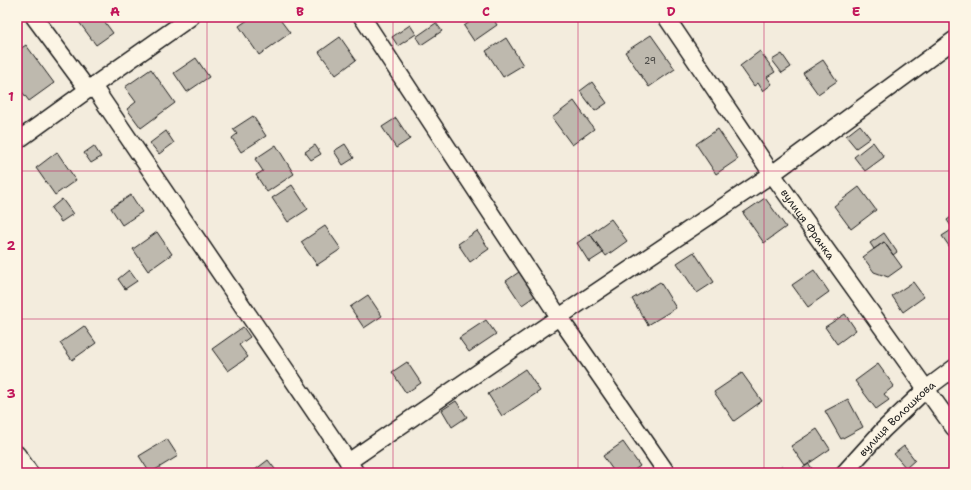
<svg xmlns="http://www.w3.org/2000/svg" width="971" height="490" font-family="'Shantell Sans',sans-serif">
<rect width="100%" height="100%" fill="#f3ecdd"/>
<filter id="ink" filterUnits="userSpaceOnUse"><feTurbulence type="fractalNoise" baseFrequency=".025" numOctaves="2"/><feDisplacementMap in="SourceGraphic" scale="8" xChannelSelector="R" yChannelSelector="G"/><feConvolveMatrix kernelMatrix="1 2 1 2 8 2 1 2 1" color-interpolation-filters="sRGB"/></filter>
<g filter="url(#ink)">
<!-- building -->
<path fill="#beb9ae" stroke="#1c1c1c" d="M78,17H101L113,33L96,45L76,18Z
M252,17H278L290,33L259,55L239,26Z
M477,17H492L497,25L474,41L464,26Z
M436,23L442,31L421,45L416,37Z
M410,25L416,34L398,46L392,37Z
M651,35L675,69L649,87L625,52Z
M340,37L356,60L336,75L319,52Z
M506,38L523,65L503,77L486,51Z
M26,45L54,83L29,101L17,85V71L22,67L17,61V51Z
M760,51L775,72L767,77L772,84L763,91L758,83L754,86L740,66Z
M782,54L791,67L782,73L772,60Z
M196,58L209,77L187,92L174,73Z
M823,60L837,81L818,94L803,73Z
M151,69L175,103L141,128L127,109L136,102L125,87Z
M592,82L607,103L595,111L580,91Z
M574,101L594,129L572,145L552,118Z
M253,116L266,136L241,152L232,138L237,134L233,129Z
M396,118L410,139L396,148L382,127Z
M860,125L870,138L856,148L846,136Z
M718,129L738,159L716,174L696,144Z
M166,131L174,143L159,154L150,143Z
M873,142L884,157L865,171L854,157Z
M345,144L354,158L343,165L334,151Z
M276,145L294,174L267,192L256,175L263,171L255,159Z
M315,145L321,154L311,160L305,152Z
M94,146L101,157L91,163L84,153Z
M57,152L76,180L55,195L36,168Z
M292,185L308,209L288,222L272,198Z
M859,187L876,210L851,229L834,206Z
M131,195L142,212L122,225L111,208Z
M765,198L786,227L764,243L743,213Z
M62,199L73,214L61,222L51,208Z
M954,215V253L942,236L953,229L947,220Z
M611,219L627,241L606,256L590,234Z
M325,226L341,249L317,265L301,242Z
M477,231L489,249L470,262L458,244Z
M157,232L172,254L148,271L133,249Z
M884,233L897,252L893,255L884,242L874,249L870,243Z
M590,234L603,253L589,262L577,243Z
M884,242L902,267L888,277L874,272L863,257Z
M694,252L714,282L697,293L677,263Z
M129,270L137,281L125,289L118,279Z
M814,270L829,292L808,307L792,285Z
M519,272L535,296L522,305L506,281Z
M660,282L676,308L648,325L632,299Z
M913,282L924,297L903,312L892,296Z
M368,295L382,316L364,328L350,307Z
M845,314L856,330L837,344L825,327Z
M486,320L496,334L469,352L459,338Z
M84,326L96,343L72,360L60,343Z
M243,327L250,337L239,345L248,357L228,371L212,349Z
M407,362L421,383L406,393L392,372Z
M878,364L894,386L884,394L889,400L876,409L855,381Z
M525,369L540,391L502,416L488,394Z
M742,373L762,401L734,421L714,392Z
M848,399L863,427L841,439L825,411Z
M456,401L467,417L452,427L442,410Z
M817,429L830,449L805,466L791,446Z
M167,439L178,456L150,473L139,456Z
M623,442L640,466L630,473H615L603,456Z
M904,446L915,460L906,468L894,454Z
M268,460L278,473H251Z
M809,464L815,473H803L801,469Z
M782,466L787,473H771Z"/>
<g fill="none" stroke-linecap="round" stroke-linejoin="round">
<!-- street casing -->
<g stroke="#1c1c1c" stroke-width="19">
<g id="street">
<path d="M34,17L88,90"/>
<path d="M362,17L559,317L667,473"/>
<path id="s1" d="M666,17L772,174L954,428"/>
<path d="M93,86L356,473"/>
<path d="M17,141L93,86L191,17"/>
<path d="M17,454L30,473"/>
<path d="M348,462L559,317L772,174L954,40"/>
<path id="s2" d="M844,473L883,430L926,389L954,368"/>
</g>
</g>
<!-- street -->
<use href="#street" stroke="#fcf5e5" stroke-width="16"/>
</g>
</g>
<!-- grid -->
<path fill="none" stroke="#c2185b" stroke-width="1" stroke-opacity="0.55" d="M207,17V473M393,17V473M578,17V473M764,17V473M17,171H954M17,319H954"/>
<g text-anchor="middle" stroke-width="3" stroke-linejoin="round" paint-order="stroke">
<!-- number labels -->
<g font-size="9" fill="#444340">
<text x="650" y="64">29</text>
</g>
<!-- street labels -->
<g font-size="11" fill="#1c1c1c" stroke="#fcf5e5">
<text dy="4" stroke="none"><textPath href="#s1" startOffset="251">вулиця Франка</textPath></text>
<text dy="4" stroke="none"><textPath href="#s2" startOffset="76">вулиця Волошкова</textPath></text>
</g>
</g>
<!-- margin -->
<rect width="971" height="490" fill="none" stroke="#fcf5e5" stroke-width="44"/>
<rect x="22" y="22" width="927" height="446" fill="none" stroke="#c2185b" stroke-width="1.5"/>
<g font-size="13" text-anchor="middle" font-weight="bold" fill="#c2185b">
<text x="115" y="16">A</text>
<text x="300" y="16">B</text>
<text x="486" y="16">C</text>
<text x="671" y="16">D</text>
<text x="856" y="16">E</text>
<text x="11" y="101">1</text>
<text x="11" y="250">2</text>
<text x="11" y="398">3</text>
</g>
</svg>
